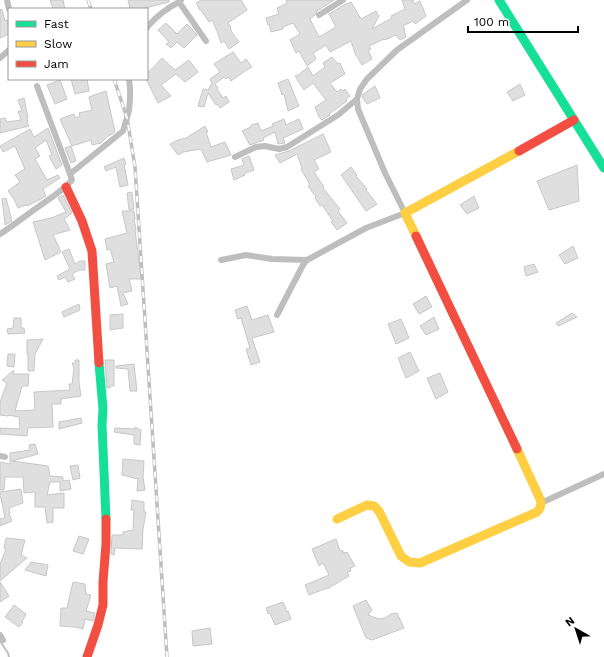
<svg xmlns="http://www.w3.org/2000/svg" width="604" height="657" font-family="'Work Sans',sans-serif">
<rect width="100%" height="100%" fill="#fff"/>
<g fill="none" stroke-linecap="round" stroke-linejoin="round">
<!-- stream -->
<path stroke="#bfbfbf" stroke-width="2" d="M0,641L8,653L9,657"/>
</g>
<!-- building -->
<path fill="#dfdfdf" stroke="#c7c7c7" d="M50,0H63L65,9H53Z
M128,0H169V2L141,9H130Z
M201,0H241L247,10L228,23L231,27L230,28L233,34L239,42L229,49L224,41L221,43L217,31L212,20L209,22L200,9V10L196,3Z
M286,0H334L317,11L315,15L310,19L319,37L336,27L329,14L344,5L351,2L361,19L376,11L379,16L372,29L392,18L391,16L405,9L402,0H413L414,4L420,1L426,16L415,24L413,21L403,26L405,30L404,31L406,37L400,40L396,35L385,40L384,39L369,46L371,49L368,50L372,59L362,65L357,56H356L351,41L330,52L326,45L313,53L316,59L307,66L299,51L296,53L290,40L300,34L293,23L283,27V29L271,32L269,24L268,25L266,18L279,14L277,8L287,3Z
M2,9L5,21L7,20L9,25V34L0,38V10Z
M166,23L177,34L187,24L192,29L197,35L184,48L177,42L171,48L166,44L169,42L158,30Z
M233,52L241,63L246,59L252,67L245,71L231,81L228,77L226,79L224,77L215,84L218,88L217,89L223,98L226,96L229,102L220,108L217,104L216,105L208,93L204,107L198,106L203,89L208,90L212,83L210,79L220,72L214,64Z
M332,57L338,64L340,63L345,74L330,83L337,92L341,89L343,91L345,89L350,96L346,99L347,101L329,114L330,115L322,120L319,117L315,107L326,100L313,83L304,90L295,76L298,75L308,67L313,76L325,67L323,63Z
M162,58L175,70L189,60L198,72L185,82L176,74L161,85L171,96L158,103L147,81V73L154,67Z
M71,79H87L89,91L75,94Z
M288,79L299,106L288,111L284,94L282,95L278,83Z
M60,80L67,99L55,104L47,85Z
M520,84L525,95L513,101L507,92Z
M375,86L380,98L367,104L362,97L363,94Z
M106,91L115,132L107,137L101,143L92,145L91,140L72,146L60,119L74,114L75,118L80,116L79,113L92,110L89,97Z
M24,98L28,118H27L28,121L27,122L29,126L0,133V119L5,118L7,122L21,120L18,111H22L18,100Z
M284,119L286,125L299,119L303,129L283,138L285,143L278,144L275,132L263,138L264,140L250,145L242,131L251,127V125L258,123L261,131L273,126L272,124Z
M205,126L208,132H206L211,147L225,142L231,155L207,162L201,149L183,152L178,155L170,144L178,140L186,138Z
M48,128L62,165L56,169L49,156L52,155L46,140L35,148L40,156L35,159L47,180L58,175L60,178L43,189L46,196L41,199L27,206L26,205L18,208L14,199L8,191L20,182L15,175L25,169L15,146L3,152L0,146L30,129L34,137Z
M323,134L331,152L314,160L319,169L314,172L324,187L323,188L340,209L338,211L347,223L337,230L331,222L333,221L322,205L320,206L315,198L316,197L308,186L310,185L301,169L302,168L297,154L280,163L275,155L289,151Z
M71,146L76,161L71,163L65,148Z
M249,156L254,170L245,173V175L234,180L231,169L244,165L242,159Z
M124,158L126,164H124L128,185L120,187L116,167L106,171L104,167Z
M577,165L579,201L549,210L537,181Z
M351,167L357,175L356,176L367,189L366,190L377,204L366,211L341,175Z
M132,192L134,209L129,210L127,193Z
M63,195L72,213L64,219L70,230L53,235L61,252L45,260L33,222L51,218L66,212L58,198Z
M474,196L479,208L467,214L460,205Z
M6,198L12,221L5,225L2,199Z
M122,211H134L135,219H134L136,230H135L140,269L141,279H129L132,291L123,293L128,304L121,306L117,286L110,288L106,264L114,262L110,249L107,250L105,239L127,233Z
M573,246L578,258L565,264L559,255Z
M69,249L75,264L80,261H85V270H79L72,274L75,279L68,282L65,277L59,280L57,276L70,269L62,252Z
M534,264L538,272L526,276L524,267Z
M426,296L432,307L419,314L413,304Z
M79,304L80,310L64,317L62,312Z
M247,306L252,320L268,315L274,332L252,338L260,362L251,365L246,349L250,348L241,318L238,319L235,310Z
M572,313L577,317L558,326L556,323Z
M123,314V328L110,330V315Z
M434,317L439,329L426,335L420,326Z
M14,318H21V328H24L25,333L8,334L7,329L13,328Z
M401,319L409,338L396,344L388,324Z
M43,339L35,354L34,371H28V354H27V340Z
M410,352L419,371L406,378L398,358Z
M8,354H15L14,367L7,366Z
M75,360H79V383L81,396L61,399V404H52L53,427L28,428L27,436L0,434V428L20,429L19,417L8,415V416L0,415V402L7,383L2,380L14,370L13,374H29L28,386H22L15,411L34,410H35L34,392L70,390L69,384H72L74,368L72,363H75Z
M105,360H114V386H110V388H107Z
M134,364L137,391H130L128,369L116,368V366Z
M440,373L448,392L436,399L427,378Z
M81,418L82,423L59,429V422Z
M135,427L141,430L140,445L134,444V435L114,432L115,428L135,429Z
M35,444L38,454L12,461L48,466L50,476L63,477V481L69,480L71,489L60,491V482H50L47,495L64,493V508H53V522L47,523L45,507H35V492L24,493L23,477H5L4,490H0V462L10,464V453L30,450L29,445Z
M123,459L144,461L143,477L145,490L137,491L138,479L122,475Z
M78,465L80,478L73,480L70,466Z
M21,489L23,503L9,508L10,513H9L12,521L0,526V519L5,518L1,498H0V492Z
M132,500L144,502V512H146L143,529L142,549L115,548L114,555L111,554L112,535H123V532L133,530L134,510H131Z
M79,536L89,539L83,554L73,551Z
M6,538L25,540L21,555L27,558L0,581V564L6,549L4,548Z
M336,539L340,551L342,550L344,553L347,552L355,566L350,568L351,571L347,572L349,576L327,589V588L309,595L305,585L329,575L323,563L319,566L312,549Z
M31,562L48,565L46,576L25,570Z
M0,582L9,596L0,602Z
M73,582L85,584L86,594L91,595L86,611L95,613L93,621L85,619L83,629L75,627L60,626L61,608H67Z
M366,600L372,610L368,615L379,619L385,618L391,614L397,613L404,628L372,640L366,638L353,606Z
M283,602L287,612L288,611L291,619L275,625L270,613L268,614L266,608Z
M14,605L26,614L22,622H23L19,627L5,617Z
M210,628L212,644L193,646L192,631Z"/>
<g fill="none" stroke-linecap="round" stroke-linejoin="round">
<!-- street -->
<path stroke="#bebebe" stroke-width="6" d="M7,0L9,9
M181,0L179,2L206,41
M319,15L343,0
M147,28L148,26C157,16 167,8 179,2
M0,58L9,50
M235,157L256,147L265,146L279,149L287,147L338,115L357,99
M70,174L123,131L129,111L130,99V88L129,79
M0,234C13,226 25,216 38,207C50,198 63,191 72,180L70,174L37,86
M221,260L246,255L272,259L307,260
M277,315L303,265L307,260L366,228L405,213L385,173L358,109L357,99L360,89L367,79L397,50L467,0
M0,456L5,457
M541,503L604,474
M0,635L3,640"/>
<!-- fast -->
<path stroke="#16e098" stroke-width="9" d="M499,0L604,168
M99,363L103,409L102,425L106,519"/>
<!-- slow -->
<path stroke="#ffcf43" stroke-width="9" d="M416,236L405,213L519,151
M337,519L367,505L374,506L379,511L401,556L409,562L420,563L537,512C541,508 542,504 540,499L517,449"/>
<!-- jam -->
<path stroke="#f24e42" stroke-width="9" d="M519,151L574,120
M66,187L82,221L92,251L99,363
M416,236L517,449
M87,657L98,625L103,605V582L106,544V519"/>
<!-- rail casing -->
<g stroke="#bebebe" stroke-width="3.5">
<path id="rail" d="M88,0L91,9
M114,79L127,118L135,167L167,657"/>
</g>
<!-- rail -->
<use href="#rail" stroke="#fff" stroke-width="2" stroke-dasharray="6" stroke-linecap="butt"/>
</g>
<!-- legend -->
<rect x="8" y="8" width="140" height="72" fill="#ffffff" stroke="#999999"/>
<rect x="16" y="21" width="20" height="6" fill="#16e098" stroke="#999999"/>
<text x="44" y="28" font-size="12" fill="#000000">Fast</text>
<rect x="16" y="41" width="20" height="6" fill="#ffcf43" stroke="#999999"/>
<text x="44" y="48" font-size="12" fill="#000000">Slow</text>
<rect x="16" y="61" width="20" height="6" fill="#f24e42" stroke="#999999"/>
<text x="44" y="68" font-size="12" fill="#000000">Jam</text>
<!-- north arrow -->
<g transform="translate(576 629) rotate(321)" stroke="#ffffff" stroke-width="3" paint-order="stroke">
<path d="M0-3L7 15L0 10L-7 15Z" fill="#000000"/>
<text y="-6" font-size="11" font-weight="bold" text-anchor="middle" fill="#000000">N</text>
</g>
<!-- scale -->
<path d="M468 26v6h110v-6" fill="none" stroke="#000000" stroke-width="2"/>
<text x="474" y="26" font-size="12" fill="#000000" stroke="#ffffff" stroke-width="3" paint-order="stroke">100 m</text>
</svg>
